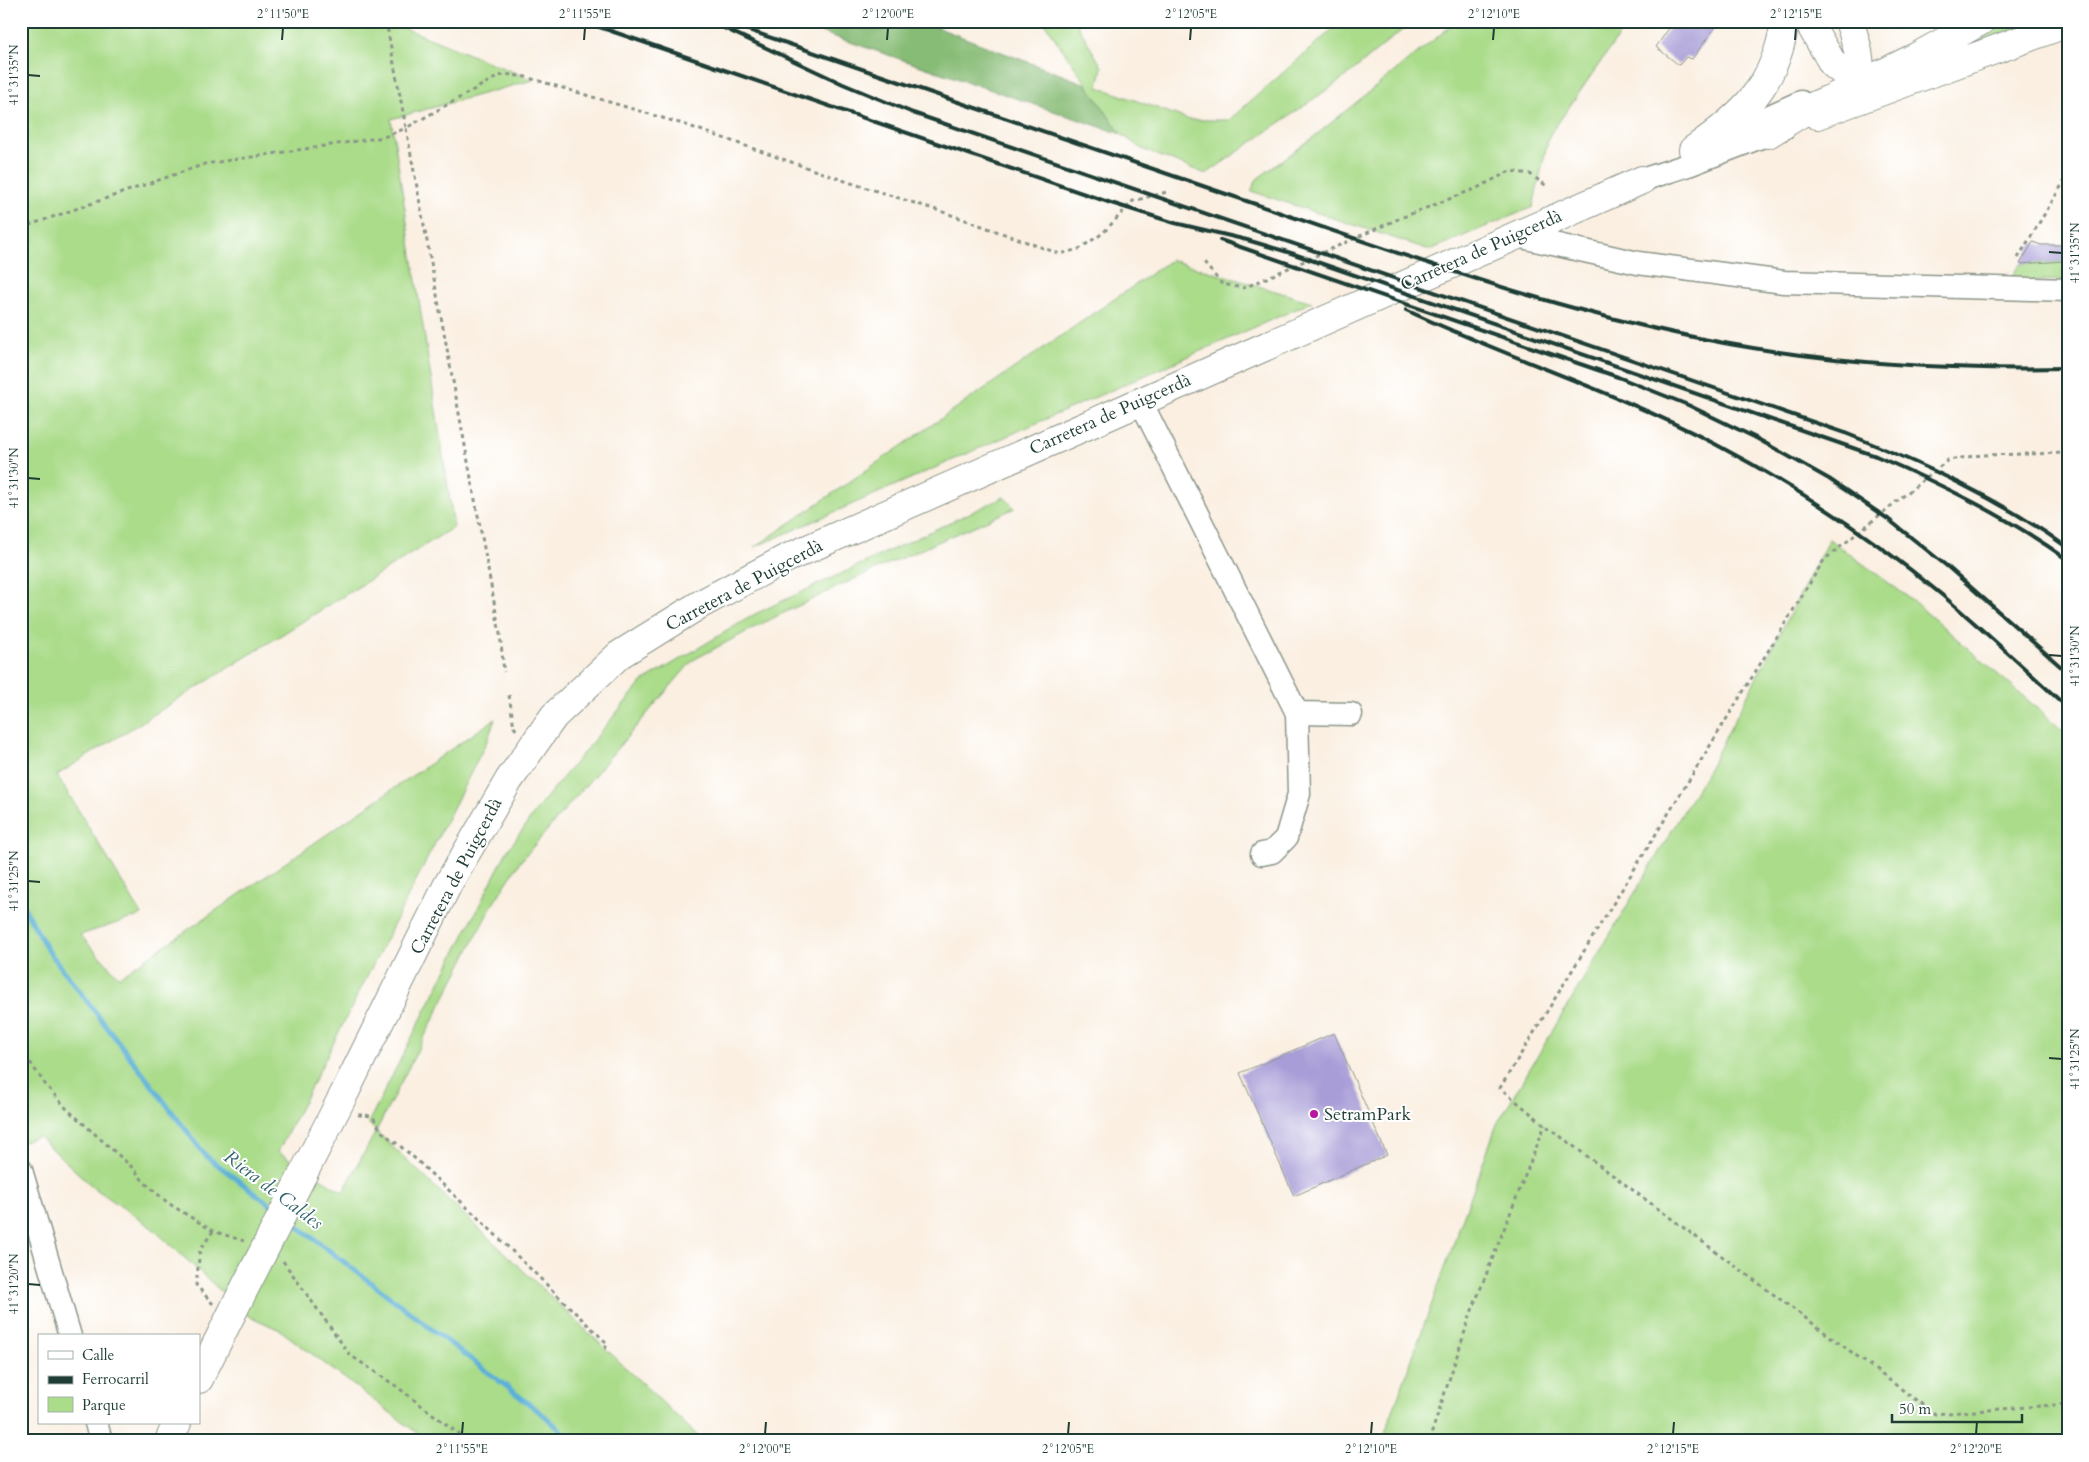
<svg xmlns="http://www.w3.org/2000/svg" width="2089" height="1462" font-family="Cardo,serif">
<rect width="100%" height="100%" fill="#fff"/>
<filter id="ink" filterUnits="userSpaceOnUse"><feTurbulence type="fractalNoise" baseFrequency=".02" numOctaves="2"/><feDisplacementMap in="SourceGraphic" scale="10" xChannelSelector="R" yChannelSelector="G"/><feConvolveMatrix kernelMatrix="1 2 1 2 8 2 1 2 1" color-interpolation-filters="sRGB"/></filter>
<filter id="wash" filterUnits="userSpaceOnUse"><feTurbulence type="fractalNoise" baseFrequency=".0096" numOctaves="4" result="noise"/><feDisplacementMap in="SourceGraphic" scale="20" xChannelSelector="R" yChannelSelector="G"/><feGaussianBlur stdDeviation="1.12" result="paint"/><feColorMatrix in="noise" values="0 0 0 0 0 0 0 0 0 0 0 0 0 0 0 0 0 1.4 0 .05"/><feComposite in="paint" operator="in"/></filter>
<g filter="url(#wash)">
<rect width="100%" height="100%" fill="#faefe1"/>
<!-- green -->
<path fill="#aadc8a" stroke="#648c5f" d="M21,21H387L533,80L391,119L454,527L57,775L142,915L80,935L119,977L495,719L488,739L278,1152L343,1192L376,1131L368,1123L507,851L541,804L642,682L755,614L1004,497L1015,508L852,580L763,623L693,660L520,862L491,907L376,1131L703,1441H428L280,1330L247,1315L152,1228L93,1187L38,1136L21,1143Z
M1043,21H1075L1102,67L1098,87L1190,120H1229L1342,21H1413L1344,78L1206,174L1142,149L1121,134Z
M1457,21H1629L1549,136L1533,207L1430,250L1251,191L1257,179L1311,139Z
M2001,21H2039L1969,45Z
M1171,260L1312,302L755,547Z
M2068,261V280L2009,281L2020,264Z
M1829,539L1912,600L2068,735V1441H1382L1497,1124L1711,765Z"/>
<!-- forest -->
<path fill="#87bc76" stroke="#537c55" d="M788,21H920L1086,84L1121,134Z"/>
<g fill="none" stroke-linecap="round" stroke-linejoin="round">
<!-- stream -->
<path stroke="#5bb0d7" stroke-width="5" d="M21,902L47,949L206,1156L276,1209
M288,1219L545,1416L572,1441"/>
</g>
<g id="blocks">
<!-- building -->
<path fill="#a89dd7" d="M1674,21H1720L1692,59L1686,57L1679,65L1656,47Z
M2033,242L2041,245H2068V255L2065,261L2020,264Z
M1334,1033L1387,1155L1294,1196L1240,1073Z"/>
</g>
</g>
<g filter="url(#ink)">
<use href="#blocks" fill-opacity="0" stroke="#8c968a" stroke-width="1"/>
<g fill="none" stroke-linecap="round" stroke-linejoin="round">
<!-- minor casing -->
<g stroke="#8c968a" stroke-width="25">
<path id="minor" d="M1727,135L1801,102
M1642,180L1691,164L1784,128
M1513,235L1638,263L1784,282L2068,290
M1140,400L1297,713L1299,794L1286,838L1272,852L1262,854
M1297,713L1351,714
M21,1170L70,1336
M96,1423L101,1441"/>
</g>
<!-- major casing -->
<g stroke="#8c968a" stroke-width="30">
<path id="major" d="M346,1090L448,884L509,780L554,716L619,655L699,605L785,559L1642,180
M199,1379L235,1307
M169,1441L177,1423"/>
</g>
<!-- highway casing -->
<g stroke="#8c968a" stroke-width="30">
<path id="highway" d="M1808,21L1833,64L1843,72L1857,77L1866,78L1877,76L1916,57L1981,21
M1817,115L2068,23
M1768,134C1782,125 1796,116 1810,108C1821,102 1832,99 1842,93C1871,78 1857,45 1849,21
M1693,150C1743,115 1776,85 1785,21"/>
</g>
<!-- path -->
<path stroke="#8c968a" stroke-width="3" stroke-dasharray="4 4" stroke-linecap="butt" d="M386,21L406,128L491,80L505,74L526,77L686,125L848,182L946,213L1060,254L1079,249L1103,233L1133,201L1167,192
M21,228L205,164L384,137L406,128L500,634L504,672
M2018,258L2068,175
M1204,263L1222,284L1244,288L1398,219L1477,188L1510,171L1530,174L1548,187
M2068,453L1981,455L1948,460L1824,560L1500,1088L1545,1125L1935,1414L2068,1404
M509,695L514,727L517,731
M21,1049L45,1084L67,1109L134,1169L144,1182L168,1203L213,1231L244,1241
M358,1115H366L373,1117L381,1131L410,1154L470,1210L588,1325L607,1343L605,1350
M213,1231L200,1250L196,1285L213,1304
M283,1261L350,1355L396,1386L468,1441
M1429,1441L1471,1313L1545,1125"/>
<!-- minor -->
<use href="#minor" stroke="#fff" stroke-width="22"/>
<!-- major -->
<use href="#major" stroke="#fff" stroke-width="28"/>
<!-- highway -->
<use href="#highway" stroke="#fff" stroke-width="28"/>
<!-- rail -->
<path stroke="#1f3d34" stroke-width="4" d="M582,21L1111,203L1175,223L1247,240L1291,253L1876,456C1943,485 2008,517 2068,560
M709,21L843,84L913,113L1845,433C1923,464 1999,498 2068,548
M725,22C893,80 1061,137 1229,195C1401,254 1573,319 1753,348C1857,365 1963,370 2068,368
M1220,240L1618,377L1688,405L1756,438L1829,479L1888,519L1948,567L2068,673
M1406,310C1508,358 1615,391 1715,444C1795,486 1872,537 1942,595C1985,631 2026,670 2068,708"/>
<!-- major-bridge casing -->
<g stroke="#8c968a" stroke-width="30" stroke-linecap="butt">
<path id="major-bridge" d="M235,1307L346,1090"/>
</g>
<!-- major-bridge -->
<use href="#major-bridge" stroke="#fff" stroke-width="28"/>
</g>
</g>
<!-- ticks -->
<path fill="none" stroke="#1f3d34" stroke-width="2" d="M282,40L283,28M584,40L585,28M887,40L888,28M1190,40L1191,28M1493,40L1494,28M1795,40L1796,28M28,75L40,76M2049,252L2062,253M28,478L40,479M2049,655L2062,656M28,881L40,882M2049,1058L2062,1059M28,1284L40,1285M462,1434L463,1422M765,1434L766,1422M1068,1434L1069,1422M1371,1434L1372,1422M1673,1434L1674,1422M1976,1434L1977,1422"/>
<!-- markers -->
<circle fill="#b5179e" stroke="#fff" stroke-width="2" cx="1314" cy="1114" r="5"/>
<g text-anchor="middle" stroke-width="4" stroke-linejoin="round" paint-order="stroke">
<!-- street labels -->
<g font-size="18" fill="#1f3d34" stroke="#fff">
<text transform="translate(1481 250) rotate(-24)" y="6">Carretera de Puigcerdà</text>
<text transform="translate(1110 414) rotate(-24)" y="6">Carretera de Puigcerdà</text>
<text transform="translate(744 585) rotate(-28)" y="6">Carretera de Puigcerdà</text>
<text transform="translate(456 876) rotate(-62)" y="6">Carretera de Puigcerdà</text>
</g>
<!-- poi labels -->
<g font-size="18" fill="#1f3d34" stroke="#fff" text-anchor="start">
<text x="1324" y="1120">SetramPark</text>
</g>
<!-- water labels -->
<g font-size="19" font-style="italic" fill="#34656d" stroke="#fff">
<text transform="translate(274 1189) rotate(37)" y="7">Riera de Caldes</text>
</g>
</g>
<!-- margin -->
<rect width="2089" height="1462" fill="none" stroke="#fff" stroke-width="55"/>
<!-- legend -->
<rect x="38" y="1334" width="162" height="90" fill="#ffffff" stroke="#a5b1ae"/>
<rect x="48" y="1351" width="25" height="8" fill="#ffffff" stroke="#a5b1ae"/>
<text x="82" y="1360" font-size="15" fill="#1f3d34">Calle</text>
<rect x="48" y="1376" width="25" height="8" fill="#1f3d34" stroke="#a5b1ae"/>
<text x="82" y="1384" font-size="15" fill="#1f3d34">Ferrocarril</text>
<rect x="48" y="1397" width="25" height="15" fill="#aadc8a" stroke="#a5b1ae"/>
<text x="82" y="1410" font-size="15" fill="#1f3d34">Parque</text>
<!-- scale -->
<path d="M1892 1414v8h130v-8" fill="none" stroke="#1f3d34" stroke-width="2.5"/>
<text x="1899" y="1414" font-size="15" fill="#1f3d34" stroke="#ffffff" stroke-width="4" paint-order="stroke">50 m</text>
<rect x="28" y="28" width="2034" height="1406" fill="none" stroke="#1f3d34" stroke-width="2"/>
<g font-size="12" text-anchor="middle" fill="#1f3d34">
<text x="283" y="18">2°11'50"E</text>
<text x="585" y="18">2°11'55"E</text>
<text x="888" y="18">2°12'00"E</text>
<text x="1191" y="18">2°12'05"E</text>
<text x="1494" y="18">2°12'10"E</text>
<text x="1796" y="18">2°12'15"E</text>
<text transform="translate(14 75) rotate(-90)" y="4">41°31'35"N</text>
<text transform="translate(2075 253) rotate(-90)" y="4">41°31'35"N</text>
<text transform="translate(14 478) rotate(-90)" y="4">41°31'30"N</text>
<text transform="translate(2075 656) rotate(-90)" y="4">41°31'30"N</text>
<text transform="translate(14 881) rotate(-90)" y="4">41°31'25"N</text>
<text transform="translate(2075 1059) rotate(-90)" y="4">41°31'25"N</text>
<text transform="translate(14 1284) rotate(-90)" y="4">41°31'20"N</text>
<text x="462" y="1453">2°11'55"E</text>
<text x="765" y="1453">2°12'00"E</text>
<text x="1068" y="1453">2°12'05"E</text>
<text x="1371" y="1453">2°12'10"E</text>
<text x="1673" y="1453">2°12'15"E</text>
<text x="1976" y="1453">2°12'20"E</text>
</g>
</svg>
